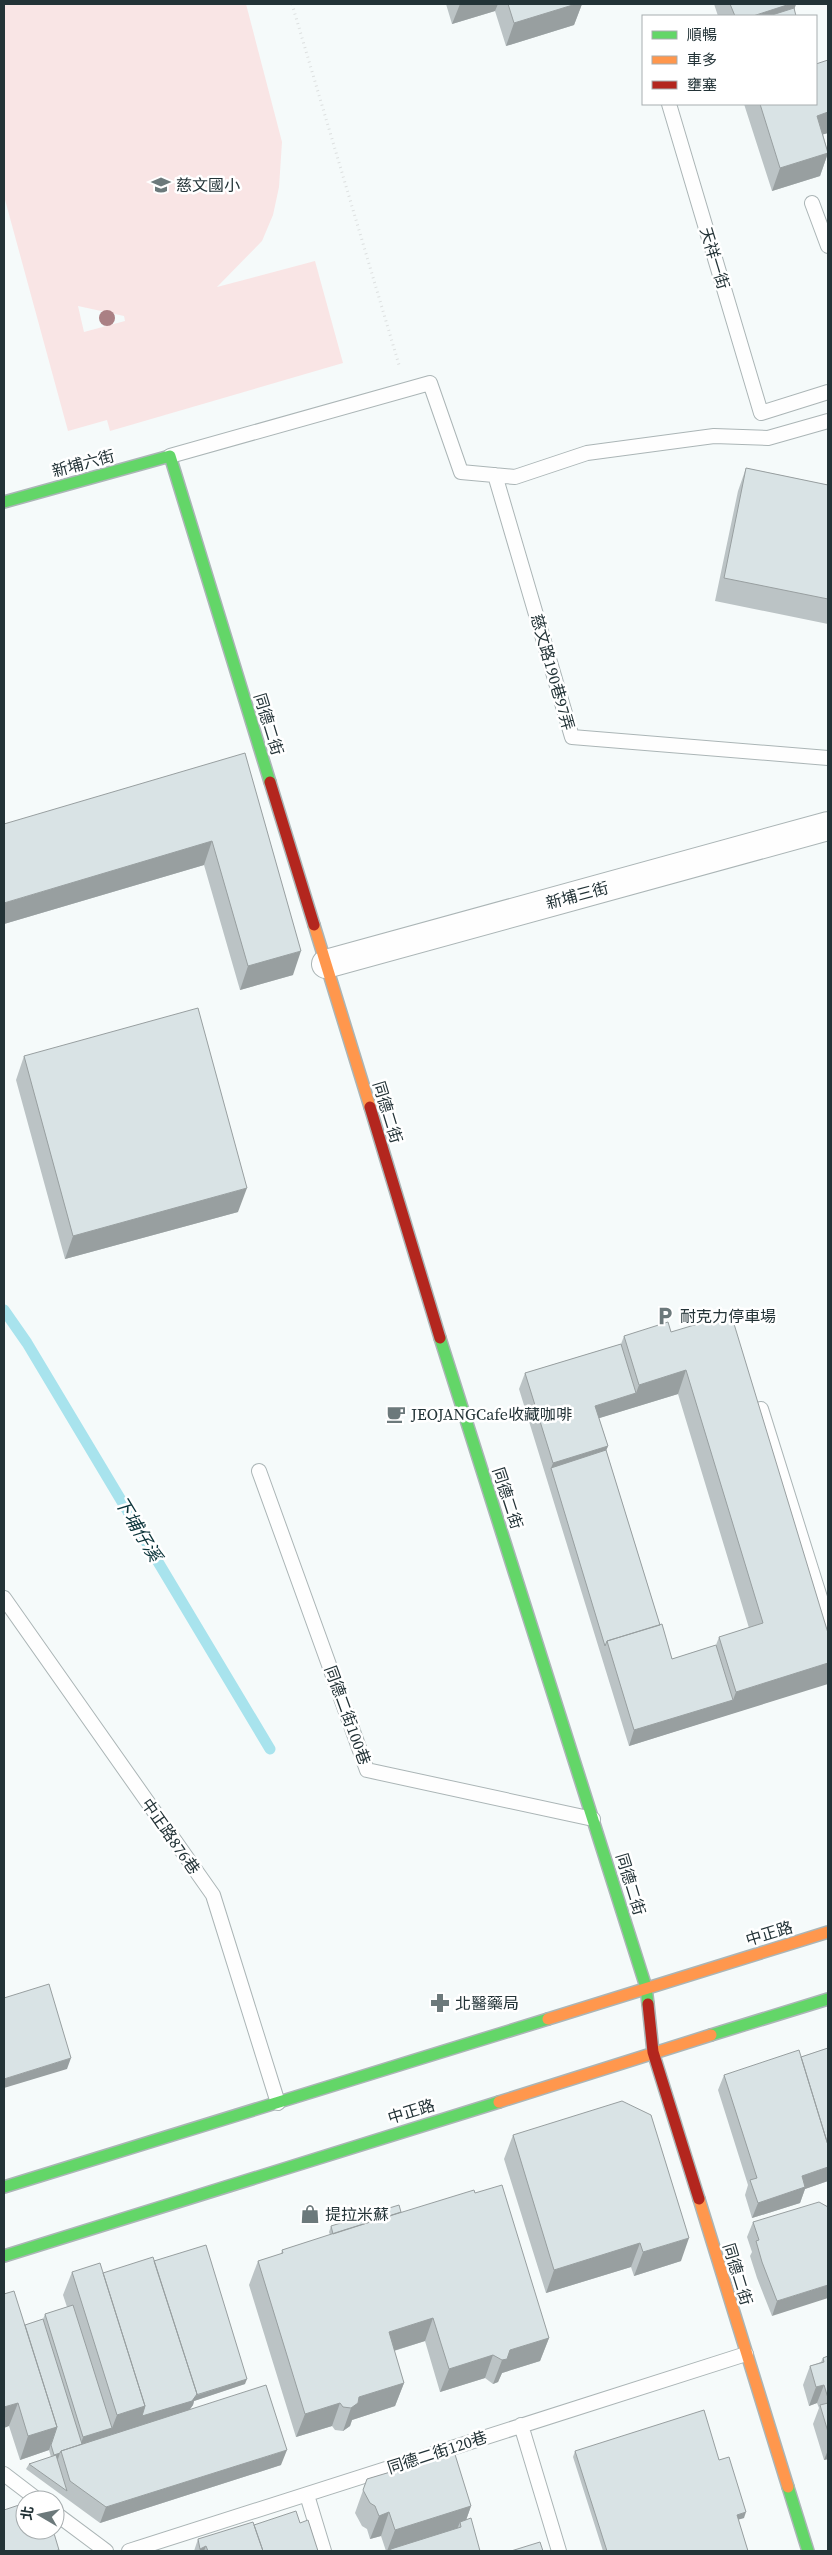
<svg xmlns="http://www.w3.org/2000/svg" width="832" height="2555" font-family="'Source Serif 4','Noto Sans TC',serif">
<rect width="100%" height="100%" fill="#f5fafa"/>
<!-- green -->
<path fill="#f9e5e5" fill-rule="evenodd" d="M4,4H246L282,142L279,187L273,215L262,241L217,287L315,261L343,363L110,431L107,420L68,431L4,196ZM78,306L124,316L125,321L84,332Z"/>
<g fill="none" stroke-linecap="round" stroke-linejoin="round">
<!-- stream -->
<path stroke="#a8e3ed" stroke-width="11" d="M4,1310L27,1343L270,1749"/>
<!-- lane casing -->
<g stroke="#abb5b6" stroke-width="16">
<path id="lane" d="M669,104L761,413L828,392
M812,203L828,246
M170,456L430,383L461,472L515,477L587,453L714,436L768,438L828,421
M495,475L572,737L828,758
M761,1409L828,1623
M259,1471L367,1770L593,1819
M4,1598L213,1895L278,2103
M521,2425L559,2551
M4,2474L38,2500
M307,2495L324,2551
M55,2513L106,2551
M129,2551L746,2354"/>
</g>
<!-- street casing -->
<g stroke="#abb5b6" stroke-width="30">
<path id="street" d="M326,964L828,826"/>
</g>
<!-- fast casing -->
<g stroke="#abb5b6" stroke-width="14">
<path id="fast" d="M4,502L170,456L270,782
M440,1338L646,1987L648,2004
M711,2035L828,1999
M4,2187L548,2019
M4,2256L499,2102
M788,2487L808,2551"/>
</g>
<!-- slow casing -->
<g stroke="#abb5b6" stroke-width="14">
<path id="slow" d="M314,925L370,1107
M548,2019L828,1932
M499,2102L711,2035
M699,2199L788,2487"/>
</g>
<!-- jam casing -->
<g stroke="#abb5b6" stroke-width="14">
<path id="jam" d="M270,782L314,925
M370,1107L440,1338
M648,2004L653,2052L699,2199"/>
</g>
<!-- path -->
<path stroke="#dde0e0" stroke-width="3" stroke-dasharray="1 4" stroke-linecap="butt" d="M292,4L399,365"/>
<!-- lane -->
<use href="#lane" stroke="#fefefe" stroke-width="14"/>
<!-- street -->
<use href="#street" stroke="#fefefe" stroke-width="28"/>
<!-- fast -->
<use href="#fast" stroke="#63d668" stroke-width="11"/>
<!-- slow -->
<use href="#slow" stroke="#ff974d" stroke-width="11"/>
<!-- jam -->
<use href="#jam" stroke="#b3261e" stroke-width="11"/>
</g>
<!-- trees -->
<circle fill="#aa8084" cx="107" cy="318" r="8"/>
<!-- wall -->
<path fill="#bbc3c5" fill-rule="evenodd" d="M446,4H582L574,25L506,46L495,11L452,24Z
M714,4H796L794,10L796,16H718Z
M828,60V133L823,134L828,153L820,176L772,191L744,104H816Z
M746,468L828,485V624L715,601L738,491Z
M245,753L293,975L240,990L204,865L4,924Z
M24,1056L238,1212L65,1259L16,1080Z
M671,1332L828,1633V1683L629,1746L519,1389L525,1373L621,1344L624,1336ZM678,1394L749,1628L719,1637L716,1645L672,1659L660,1625L606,1450L608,1446L599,1418Z
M828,2048V2181L805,2189L800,2203L752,2218L745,2195L748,2185L718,2090L724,2075L801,2057Z
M513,2135L681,2261L634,2276L631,2267L546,2293L504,2159Z
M828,2207L772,2316L757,2278L750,2256L752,2252L747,2237L753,2222Z
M401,2212L549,2338L540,2361L502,2373L498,2382L493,2384L485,2378L440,2392L425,2341L394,2351L404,2383L395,2406L352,2420L350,2426L343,2431L335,2430L332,2426L296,2437L249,2285L258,2261L281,2254L282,2250L330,2235L329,2232L331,2226Z
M154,2261L245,2384L194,2401L193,2405L189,2410L281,2465L100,2523L26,2469L29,2464L51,2457L49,2450L20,2460L9,2426L25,2325L43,2319L45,2314L67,2307L63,2295L72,2272L103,2273Z
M828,2356V2459L824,2460L813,2424L819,2408L817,2403L809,2406L803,2385L810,2366L821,2362L823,2358Z
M575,2451L719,2460L744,2518L738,2519L748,2551H603L573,2457Z
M435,2454L471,2506L466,2520L480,2551H386L381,2536L370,2539L367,2529L362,2526L355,2513L367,2479L434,2459Z
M300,2523L318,2551H194L198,2539L254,2525Z"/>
<!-- shaded-wall -->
<path fill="#989fa0" d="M460,4H498L495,11L452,24Z
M576,4H582L574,25L506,46L514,23Z
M790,4H796L792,16H753Z
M828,112V133L808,139L817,116Z
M828,153L820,176L772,191L780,168Z
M212,841L204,865L4,924V903Z
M301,951L293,975L240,990L248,966Z
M247,1188L238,1212L65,1259L73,1236Z
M686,1370L678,1394L590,1421L595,1406L636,1393L639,1385Z
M608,1446L602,1461L551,1468L547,1479L553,1463Z
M828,1663V1684L629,1746L634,1730L733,1700L736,1692Z
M71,2058L67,2069L4,2088V2079Z
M828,2167V2181L805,2189L800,2203L752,2218L758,2203L802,2176Z
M689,2238L681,2261L634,2276L643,2252Z
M640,2243L631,2267L546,2293L554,2270Z
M828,2285V2298L772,2316L777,2301Z
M433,2318L425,2341L380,2355L389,2332Z
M549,2338L540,2361L502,2373L498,2382L493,2384L502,2360L510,2350Z
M493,2355L485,2378L440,2392L449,2369Z
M247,2379L245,2384L194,2401L193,2405L188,2412L80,2447L83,2437L112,2428L117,2415L145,2406L195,2396Z
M404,2383L395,2406L352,2420L350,2426L343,2431L351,2408L359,2397Z
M824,2385L817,2403L809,2406L816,2387Z
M18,2403L9,2426L4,2428V2407Z
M340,2403L332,2426L296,2437L305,2414Z
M57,2427L49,2450L20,2460L28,2436Z
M287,2450L281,2465L100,2523L106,2507Z
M828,2450V2459L824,2460Z
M60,2453L58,2459L52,2461L54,2455Z
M471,2506L463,2529L460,2522L456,2532L390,2551H387L395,2530Z
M389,2512L381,2536L370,2539L379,2516Z
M746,2512L744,2518L734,2521L737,2515Z
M206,2546L204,2551H199L200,2549Z"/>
<!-- building -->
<path fill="#d9e3e5" stroke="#989fa0" d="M508,4H576L514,23Z
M730,4H790L753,16H735Z
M794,8L796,16H769Z
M828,60V112L817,116L828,153L780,168L760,104H816V64Z
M746,468L828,485V599L724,578Z
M245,753L301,951L248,966L212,841L4,903V824Z
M198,1008L247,1188L73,1236L24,1056Z
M731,1314L828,1633V1663L736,1692L719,1637L763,1623L686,1370L639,1385L624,1336L668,1322L671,1332Z
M621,1344L636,1393L595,1406L608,1446L553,1463L525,1373Z
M606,1450L660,1625L607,1641L605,1646L551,1468Z
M662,1624L672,1659L716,1645L733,1700L634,1730L607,1641Z
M49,1984L71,2058L4,2079V1998Z
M828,2048V2145L801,2057Z
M799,2050L828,2145V2167L802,2176L805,2187L758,2203L750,2180L757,2178L724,2075Z
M622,2101L651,2115L689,2238L643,2252L640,2243L554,2270L513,2135Z
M502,2185L549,2338L510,2350L507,2359L502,2360L493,2355L449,2369L433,2318L389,2332L404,2383L359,2397L358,2403L351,2408L343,2407L340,2403L305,2414L258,2261L283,2253L282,2250L344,2230L474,2190L475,2193Z
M819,2202L828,2207V2285L777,2301L762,2262L756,2241L759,2240L753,2222Z
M399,2205L401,2212L333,2234L331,2226Z
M206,2245L247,2379L196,2395L197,2394L154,2261Z
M153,2257L197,2394L192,2401L142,2416L145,2406L103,2273Z
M100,2263L145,2406L117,2415L72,2272Z
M14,2291L57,2427L28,2436L18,2403L4,2407V2294Z
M73,2305L112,2428L83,2437L45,2314Z
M43,2319L82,2444L61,2451L60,2453L54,2455L51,2445L57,2427L25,2325Z
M828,2356V2398L824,2385L816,2387L810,2366L824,2362L823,2358Z
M266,2385L287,2450L106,2507L70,2481L61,2451Z
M828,2403V2432L820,2405Z
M704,2410L719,2460L729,2457L746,2512L737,2515L748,2551H607L575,2451Z
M453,2448L471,2506L395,2530L389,2512L379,2516L375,2506L370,2503L363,2490L367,2479L437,2458L435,2454Z
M56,2455L67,2491L29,2464Z
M43,2497L44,2500H35Z
M25,2503V2530H53L59,2550L54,2551H4V2510Z
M296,2511L300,2523L308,2520L318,2551H263L254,2525Z
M471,2518L480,2551H390L391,2549L461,2527L460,2522Z
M253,2522L263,2551H208L206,2546L200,2549L198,2539Z
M540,2542L543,2551H511Z"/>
<!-- icons -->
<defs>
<g id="school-bare" transform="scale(1.5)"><path d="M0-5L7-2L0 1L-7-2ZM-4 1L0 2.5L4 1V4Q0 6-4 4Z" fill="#6c797b" stroke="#fff" stroke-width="2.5" paint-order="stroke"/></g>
<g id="parking-bare" transform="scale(1.5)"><path d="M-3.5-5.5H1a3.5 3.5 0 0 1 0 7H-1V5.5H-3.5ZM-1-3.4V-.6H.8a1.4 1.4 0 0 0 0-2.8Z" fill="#6c797b" stroke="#fff" stroke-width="2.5" paint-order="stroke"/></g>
<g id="cafe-bare" transform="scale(1.5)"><path d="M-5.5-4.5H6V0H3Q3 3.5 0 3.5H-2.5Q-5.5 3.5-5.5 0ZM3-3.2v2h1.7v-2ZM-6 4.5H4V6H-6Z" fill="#6c797b" stroke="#fff" stroke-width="2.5" paint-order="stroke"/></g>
<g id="pharmacy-bare" transform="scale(1.5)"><path d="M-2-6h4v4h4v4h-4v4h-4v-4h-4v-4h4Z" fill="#6c797b" stroke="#fff" stroke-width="2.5" paint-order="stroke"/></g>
<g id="shop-bare" transform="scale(1.5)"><path d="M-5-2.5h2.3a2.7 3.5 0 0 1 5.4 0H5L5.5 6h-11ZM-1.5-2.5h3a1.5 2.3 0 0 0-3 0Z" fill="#6c797b" stroke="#fff" stroke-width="2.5" paint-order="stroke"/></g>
</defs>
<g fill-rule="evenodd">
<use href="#school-bare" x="161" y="185"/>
<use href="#parking-bare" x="665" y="1316"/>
<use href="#cafe-bare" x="396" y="1414"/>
<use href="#pharmacy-bare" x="440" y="2003"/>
<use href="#shop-bare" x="310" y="2214"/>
</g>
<g text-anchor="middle" stroke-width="5" stroke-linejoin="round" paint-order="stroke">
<!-- poi labels -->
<g font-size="16" fill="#233337" stroke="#fff" text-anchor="start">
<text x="176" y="191">慈文國小</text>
<text x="680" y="1322">耐克力停車場</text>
<text x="411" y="1420">JEOJANGCafe收藏咖啡</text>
<text x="455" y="2009">北醫藥局</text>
<text x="325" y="2220">提拉米蘇</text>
</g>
<!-- street labels -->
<g font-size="16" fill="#233337" stroke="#fff">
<text transform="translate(715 258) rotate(73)" y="6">天祥一街</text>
<text transform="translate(83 463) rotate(-15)" y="6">新埔六街</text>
<text transform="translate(553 672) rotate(74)" y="6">慈文路190巷97弄</text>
<text transform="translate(269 724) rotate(73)" y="6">同德二街</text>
<text transform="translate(577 895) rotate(-15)" y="6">新埔三街</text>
<text transform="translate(388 1112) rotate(73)" y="6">同德二街</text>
<text transform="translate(508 1498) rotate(72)" y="6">同德二街</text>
<text transform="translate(348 1715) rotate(70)" y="6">同德二街100巷</text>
<text transform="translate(171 1836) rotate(55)" y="6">中正路876巷</text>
<text transform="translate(631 1884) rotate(73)" y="6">同德二街</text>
<text transform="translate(769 1933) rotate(-17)" y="6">中正路</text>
<text transform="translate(411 2111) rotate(-17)" y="6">中正路</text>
<text transform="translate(738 2274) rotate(73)" y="6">同德二街</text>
<text transform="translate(437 2452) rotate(-18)" y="6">同德二街120巷</text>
</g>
<!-- water labels -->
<g font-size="18" font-style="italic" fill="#0a3339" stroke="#fff">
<text transform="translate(138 1529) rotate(59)" y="6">下埔仔溪</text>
</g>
</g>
<!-- border -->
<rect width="832" height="2555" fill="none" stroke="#233337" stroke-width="10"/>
<!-- legend -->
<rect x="642" y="15" width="175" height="90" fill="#ffffff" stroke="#a7adaf"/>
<rect x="652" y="31" width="25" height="8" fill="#63d668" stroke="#a7adaf"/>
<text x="687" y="40" font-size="15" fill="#233337">順暢</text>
<rect x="652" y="56" width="25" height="8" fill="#ff974d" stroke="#a7adaf"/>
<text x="687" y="65" font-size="15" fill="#233337">車多</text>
<rect x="652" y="81" width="25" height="8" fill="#b3261e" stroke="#a7adaf"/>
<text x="687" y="90" font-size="15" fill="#233337">壅塞</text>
<!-- north arrow -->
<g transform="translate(40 2515) rotate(279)"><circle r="24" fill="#ffffff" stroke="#a7adaf"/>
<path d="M0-4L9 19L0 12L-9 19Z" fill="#6c797b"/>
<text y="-8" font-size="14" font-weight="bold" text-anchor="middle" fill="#233337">北</text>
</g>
</svg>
